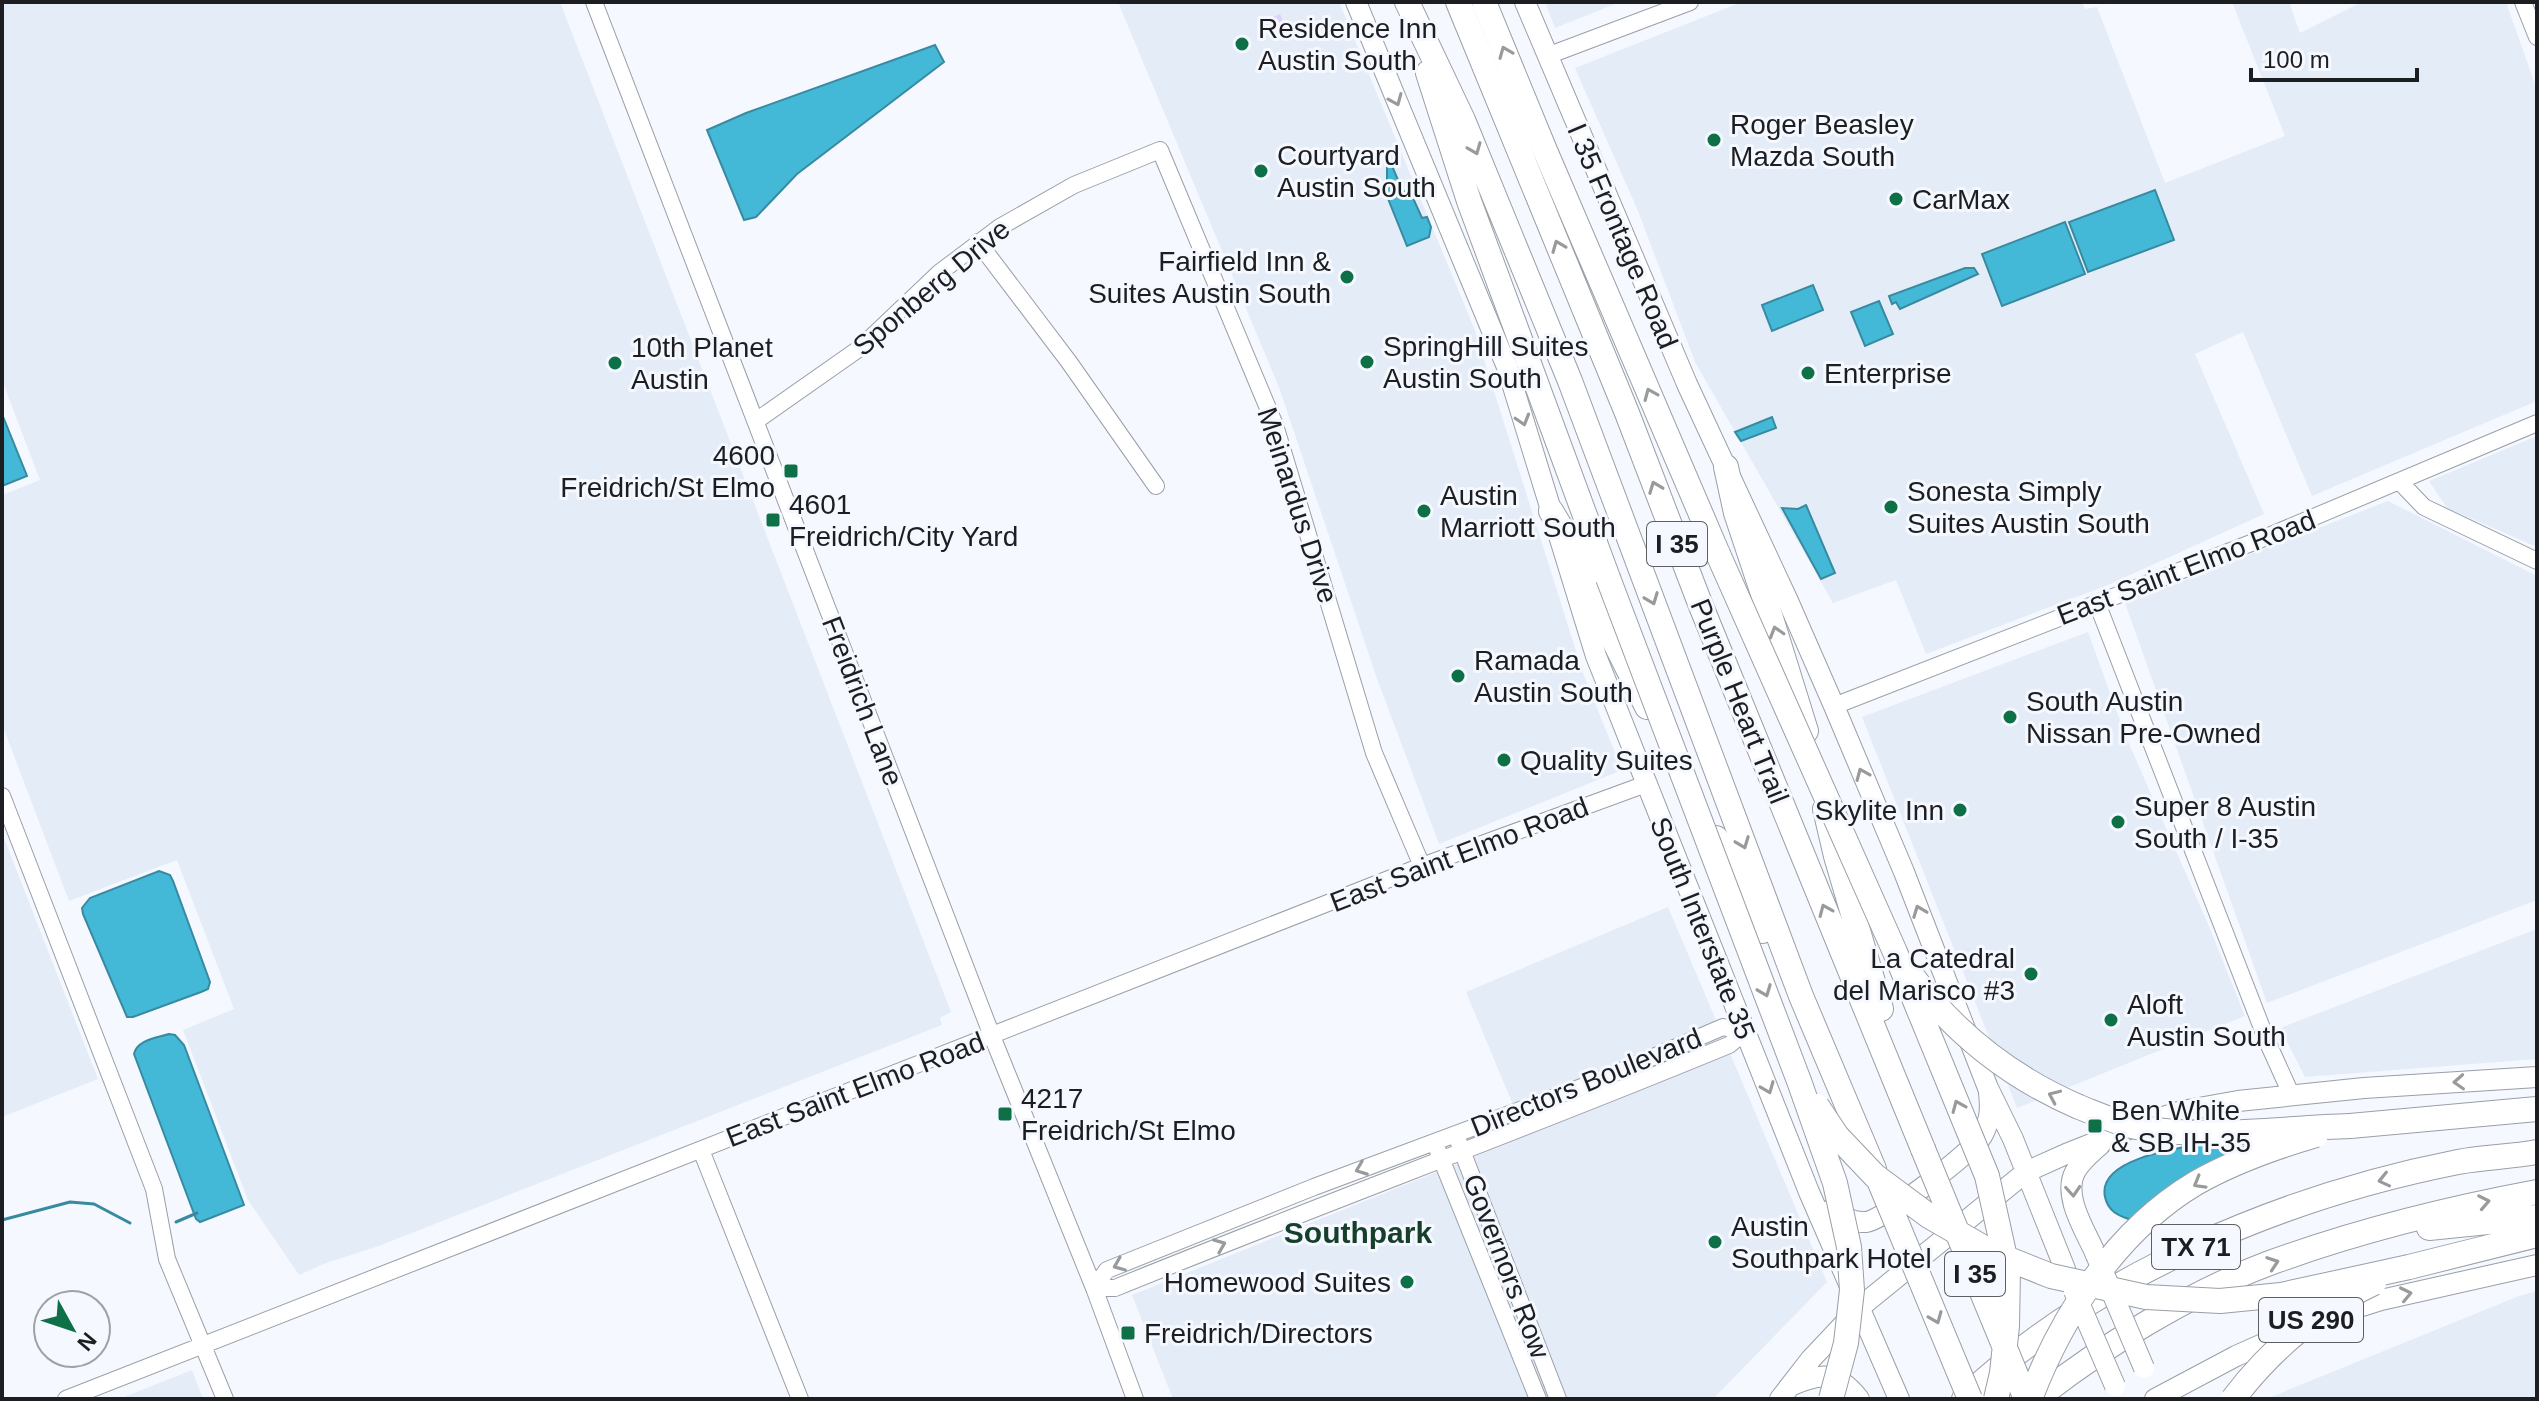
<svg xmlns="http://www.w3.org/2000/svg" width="2539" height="1401" font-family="Helvetica,sans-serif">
<rect width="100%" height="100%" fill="#f5f8fe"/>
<!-- built -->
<path fill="#e4ecf8" d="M2,2H560L951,1012L940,1018L942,1025L376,1247L326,1263L299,1275L248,1200L183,1030L234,1009L177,860L69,901L2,724V495L40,480L2,380Z
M1118,2H1339L1474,328L1583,673L1622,770L1439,844L1376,676L1280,390Z
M1545,2H1620L1555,28Z
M1742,2H2082L2085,9L2097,7L2165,183L2285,136L2232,2H2289L2300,33L2362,2H2506L2537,90V401L2312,496L2243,332L2195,354L2264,514L2108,585L1926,654L1896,580L1833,603L1695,362L1638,211L1575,68Z
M2537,436V547L2447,508L2429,481Z
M2388,501L2537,576V900L2267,1003L2125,603Z
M2088,632L2126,737L2208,924L2245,1016L2017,1108L1862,717Z
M2,833L98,1079L2,1117Z
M1668,907L1827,1282L1713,1399H1173L1132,1295L1526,1136L1466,992Z
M2537,929V1059L2305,1077L2280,1028Z
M2537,1291V1399H2266L2519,1296Z
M192,1370L203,1399H119Z"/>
<!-- green -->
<path fill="#ded1fb" d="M1280,14L1289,35L1278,39L1270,18Z"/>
<!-- water -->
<path fill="#44b9d7" stroke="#388aa0" stroke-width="2" d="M935,45L944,62L797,174L756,217L744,220L707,130L746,113Z
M1387,154L1403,192L1409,189L1422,218L1427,217L1431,227L1429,237L1407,246L1387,196Z
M2155,190L2174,240L2088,272L2069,222Z
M2065,222L2085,274L2002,306L1982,254Z
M1965,268H1974L1978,274L1900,309L1896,302L1892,304L1889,296Z
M1813,285L1823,310L1772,331L1762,305Z
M1879,301L1893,334L1865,346L1851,312Z
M2,414L27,476L2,486Z
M1772,417L1776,428L1741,441L1735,432Z
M1806,505L1835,573L1821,579L1782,508L1798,509Z
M159,871L170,875L173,881L210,982L208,989L201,992L133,1017H127L83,914L82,908L90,898Z
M169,1034L175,1035L184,1045L244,1205L200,1222L196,1219L134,1054C137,1040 156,1038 169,1034Z
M2221,1141L2232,1172L2132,1220C2118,1216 2108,1211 2105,1197C2096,1155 2194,1146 2221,1141Z"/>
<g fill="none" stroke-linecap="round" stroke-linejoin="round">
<!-- stream -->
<path stroke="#388aa0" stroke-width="3" d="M2,1220L70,1202L94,1204L130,1223
M176,1222L197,1213"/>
<!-- minor casing -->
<g stroke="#999fa7" stroke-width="18">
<path id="minor" d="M594,2L992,1036L1094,1288L1135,1399
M2523,2L2537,37
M1547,56L1690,2
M978,242L1069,362L1156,486
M756,421L860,348L939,273L1000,227L1074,185L1160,150L1275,425L1374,753L1422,866
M2400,482L2424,507L2537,561
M2097,603L2267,1041L2291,1094
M1834,706L2264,538L2537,423
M2,796L154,1189L167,1259L225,1399
M1459,1143L1558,1399
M701,1150L800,1399
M1438,1151L1538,1399
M1094,1288L1107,1270L1314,1187L1595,1082L1723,1027L1745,1032
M1094,1288H1115C1319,1205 1526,1129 1729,1045L1745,1032
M66,1399L1422,866L1646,784"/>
</g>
<!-- major casing -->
<g stroke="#999fa7" stroke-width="22">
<path id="major" d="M1356,2L1507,367L1596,656L1809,1192L1899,1399
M1525,2L1687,384L1788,601L1834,706L1904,872L1988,1088L2013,1139L2065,1269
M1832,1209C1841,1217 1854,1223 1866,1222C1884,1220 1973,1151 1982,1136C1990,1122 1991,1109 1989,1093
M2096,1255C2087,1233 2062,1197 2075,1172C2081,1161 2091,1153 2100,1145
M2324,1318L2381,1300L2537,1265
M1790,1386C1821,1372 1837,1371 1859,1399
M1780,1399L1811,1359L1859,1308L2026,1172L2066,1154L2144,1123L2182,1111L2238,1101L2364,1088L2537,1077
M2155,1399L2236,1356L2294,1330"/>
</g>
<!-- highway casing -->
<g stroke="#999fa7" stroke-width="26">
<path id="highway" d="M1407,2L1463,120L1570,381L1801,996L1874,1169
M1458,2L1627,413L1701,606L1923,1149
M1484,2L1544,148L1718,554
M1428,73L1469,201L1608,578
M1726,467L1736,513L1771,618L1806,731
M1551,511L1569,541L1600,613L1647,707
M1825,809L1836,856L1881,1009
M1716,838L1762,931
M2350,1126L2537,1109
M2429,1228L2537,1217
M2409,1267L2537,1235
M1964,1399C2093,1275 2285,1196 2458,1162C2484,1157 2511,1157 2537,1152
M2036,1399C2100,1348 2190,1293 2267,1264C2354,1232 2446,1209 2537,1192"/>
</g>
<!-- minor -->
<use href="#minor" stroke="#fff" stroke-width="16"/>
<!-- major -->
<use href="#major" stroke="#fff" stroke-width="20"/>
<!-- highway -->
<use href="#highway" stroke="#fff" stroke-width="24"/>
<!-- major-bridge casing -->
<g stroke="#999fa7" stroke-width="22" stroke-linecap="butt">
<path id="major-bridge" d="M2096,1255L2144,1368
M2074,1291L2115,1386"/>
</g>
<!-- highway-bridge casing -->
<g stroke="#999fa7" stroke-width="26" stroke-linecap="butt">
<path id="highway-bridge" d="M1718,554L1895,952L1987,1176L2008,1271L2007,1326L2002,1373L1996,1399
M1608,578L1799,1081L1835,1183L1849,1247L1852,1290L1846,1343L1831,1399
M1913,977C1957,1036 2012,1078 2079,1107C2097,1114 2117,1123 2136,1127C2206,1140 2280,1128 2350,1126
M1817,1106L1837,1136L1875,1176L1929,1216L1991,1252L2051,1276L2146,1297L2220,1301L2281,1295L2409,1267
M1923,1149L2026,1399
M1878,1178L1970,1399
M2030,1399C2062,1315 2117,1230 2196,1183C2233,1162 2275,1147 2316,1135
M2233,1399C2271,1349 2317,1310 2374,1283"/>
</g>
<!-- major-bridge -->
<use href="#major-bridge" stroke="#fff" stroke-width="20"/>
<!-- highway-bridge -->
<use href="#highway-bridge" stroke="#fff" stroke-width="24"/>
</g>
<!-- one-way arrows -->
<defs><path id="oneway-chevron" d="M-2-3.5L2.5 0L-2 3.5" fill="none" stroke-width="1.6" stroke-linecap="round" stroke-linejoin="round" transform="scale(2)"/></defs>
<g stroke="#999a9b">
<use href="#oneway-chevron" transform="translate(1505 52) rotate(-112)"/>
<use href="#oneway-chevron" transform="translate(1396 100) rotate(67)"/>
<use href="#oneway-chevron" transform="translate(1475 149) rotate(68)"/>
<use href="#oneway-chevron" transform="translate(1558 246) rotate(-112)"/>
<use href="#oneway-chevron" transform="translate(1650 394) rotate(-113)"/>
<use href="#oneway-chevron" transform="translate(1523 420) rotate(73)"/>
<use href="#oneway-chevron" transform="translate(1655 487) rotate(-111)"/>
<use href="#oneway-chevron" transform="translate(1652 599) rotate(69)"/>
<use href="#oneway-chevron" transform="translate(1776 632) rotate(-107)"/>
<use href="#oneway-chevron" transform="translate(1862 774) rotate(-113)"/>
<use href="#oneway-chevron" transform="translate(1743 843) rotate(69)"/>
<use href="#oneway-chevron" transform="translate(1825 910) rotate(-113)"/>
<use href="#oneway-chevron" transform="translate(1919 911) rotate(-111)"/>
<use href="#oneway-chevron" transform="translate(1765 991) rotate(69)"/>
<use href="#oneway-chevron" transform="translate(2459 1082) rotate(177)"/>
<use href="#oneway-chevron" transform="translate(1768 1088) rotate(68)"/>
<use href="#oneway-chevron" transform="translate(2054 1096) rotate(-156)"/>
<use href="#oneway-chevron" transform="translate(1958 1106) rotate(-113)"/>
<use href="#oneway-chevron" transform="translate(1361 1169) rotate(159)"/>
<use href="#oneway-chevron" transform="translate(2384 1180) rotate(167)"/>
<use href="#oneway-chevron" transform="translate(2199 1183) rotate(150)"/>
<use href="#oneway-chevron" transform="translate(2073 1191) rotate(86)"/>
<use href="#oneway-chevron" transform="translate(2484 1202) rotate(-11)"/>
<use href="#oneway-chevron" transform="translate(1220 1245) rotate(-22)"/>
<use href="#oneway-chevron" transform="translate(2273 1263) rotate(-19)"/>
<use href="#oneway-chevron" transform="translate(1119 1265) rotate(158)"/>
<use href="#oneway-chevron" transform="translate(2406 1294) rotate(-12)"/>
<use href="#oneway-chevron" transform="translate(1936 1318) rotate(68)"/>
</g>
<!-- markers -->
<g fill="#0d7047" stroke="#f5f8fe" stroke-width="3">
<circle cx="1242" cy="44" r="8"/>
<circle cx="1714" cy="140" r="8"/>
<circle cx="1261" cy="171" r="8"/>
<circle cx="1896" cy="199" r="8"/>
<circle cx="1347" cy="277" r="8"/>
<circle cx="1367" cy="362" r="8"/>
<circle cx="615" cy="363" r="8"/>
<circle cx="1808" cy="373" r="8"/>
<rect x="783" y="463" width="16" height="16" rx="4"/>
<circle cx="1891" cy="507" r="8"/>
<circle cx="1424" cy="511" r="8"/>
<rect x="765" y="512" width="16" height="16" rx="4"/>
<circle cx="1458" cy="676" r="8"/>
<circle cx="2010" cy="717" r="8"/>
<circle cx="1504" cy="760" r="8"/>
<circle cx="1960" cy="810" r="8"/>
<circle cx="2118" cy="822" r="8"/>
<circle cx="2031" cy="974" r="8"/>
<circle cx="2111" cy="1020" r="8"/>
<rect x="997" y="1106" width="16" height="16" rx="4"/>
<rect x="2087" y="1118" width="16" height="16" rx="4"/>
<circle cx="1715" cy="1242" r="8"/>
<circle cx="1407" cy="1282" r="8"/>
<rect x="1120" y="1325" width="16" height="16" rx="4"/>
</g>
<g text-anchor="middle" stroke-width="6" stroke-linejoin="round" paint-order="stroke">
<!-- shield labels -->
<g fill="#f5f8fe" stroke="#5d5f63" stroke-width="2">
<rect x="1647" y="522" width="60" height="44" rx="6"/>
<rect x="2152" y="1225" width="88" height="44" rx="6"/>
<rect x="1945" y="1252" width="60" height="44" rx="6"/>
<rect x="2259" y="1298" width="104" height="44" rx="6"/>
</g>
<g font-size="26" font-weight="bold" fill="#1c1e21">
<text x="1677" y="553">I 35</text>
<text x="2196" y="1256">TX 71</text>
<text x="1975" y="1283">I 35</text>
<text x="2311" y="1329">US 290</text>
</g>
<!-- poi labels -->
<g font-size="28" fill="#1c1e21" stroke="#f5f8fe" text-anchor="start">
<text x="1258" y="38">Residence Inn<tspan x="1258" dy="32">Austin South</tspan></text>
<text x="1730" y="134">Roger Beasley<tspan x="1730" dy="32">Mazda South</tspan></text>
<text x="1277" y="165">Courtyard<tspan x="1277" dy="32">Austin South</tspan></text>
<text x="1912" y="209">CarMax</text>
<text x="1331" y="271" text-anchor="end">Fairfield Inn &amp;<tspan x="1331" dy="32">Suites Austin South</tspan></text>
<text x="1383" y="356">SpringHill Suites<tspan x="1383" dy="32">Austin South</tspan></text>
<text x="631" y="357">10th Planet<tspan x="631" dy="32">Austin</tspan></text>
<text x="1824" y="383">Enterprise</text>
<text x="775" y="465" text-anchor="end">4600<tspan x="775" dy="32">Freidrich/St Elmo</tspan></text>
<text x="1907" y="501">Sonesta Simply<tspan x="1907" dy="32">Suites Austin South</tspan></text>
<text x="1440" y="505">Austin<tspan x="1440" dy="32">Marriott South</tspan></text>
<text x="789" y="514">4601<tspan x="789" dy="32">Freidrich/City Yard</tspan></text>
<text x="1474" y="670">Ramada<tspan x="1474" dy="32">Austin South</tspan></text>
<text x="2026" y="711">South Austin<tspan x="2026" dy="32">Nissan Pre-Owned</tspan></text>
<text x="1520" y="770">Quality Suites</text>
<text x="2134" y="816">Super 8 Austin<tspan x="2134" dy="32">South / I-35</tspan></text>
<text x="1944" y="820" text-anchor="end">Skylite Inn</text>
<text x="2015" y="968" text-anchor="end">La Catedral<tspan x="2015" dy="32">del Marisco #3</tspan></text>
<text x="2127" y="1014">Aloft<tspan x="2127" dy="32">Austin South</tspan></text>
<text x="1021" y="1108">4217<tspan x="1021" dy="32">Freidrich/St Elmo</tspan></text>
<text x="2111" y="1120">Ben White<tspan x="2111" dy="32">&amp; SB IH-35</tspan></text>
<text x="1731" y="1236">Austin<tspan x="1731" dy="32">Southpark Hotel</tspan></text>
<text x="1391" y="1292" text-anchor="end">Homewood Suites</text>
<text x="1144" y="1343">Freidrich/Directors</text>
</g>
<!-- street labels -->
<g font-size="28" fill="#1c1e21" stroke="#f5f8fe">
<text transform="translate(1623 236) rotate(67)" y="10">I 35 Frontage Road</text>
<text transform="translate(931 287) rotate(-40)" y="10">Sponberg Drive</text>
<text transform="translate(1298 505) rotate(72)" y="10">Meinardus Drive</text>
<text transform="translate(2186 567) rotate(-21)" y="10">East Saint Elmo Road</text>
<text transform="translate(863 701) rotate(69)" y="10">Freidrich Lane</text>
<text transform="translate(1740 701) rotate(68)" y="10">Purple Heart Trail</text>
<text transform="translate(1459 854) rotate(-21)" y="10">East Saint Elmo Road</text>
<text transform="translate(1703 928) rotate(68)" y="10">South Interstate 35</text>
<text transform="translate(1586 1082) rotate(-22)" y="10">Directors Boulevard</text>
<text transform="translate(855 1089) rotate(-21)" y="10">East Saint Elmo Road</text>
<text transform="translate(1507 1266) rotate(69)" y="10">Governors Row</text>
</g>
<!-- neighbourhood labels -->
<g font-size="30" font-weight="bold" fill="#153f2a" stroke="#f5f8fe">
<text x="1358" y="1243">Southpark</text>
</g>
</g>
<!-- border -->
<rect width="2539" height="1401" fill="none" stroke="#1c1e21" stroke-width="8"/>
<!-- north arrow -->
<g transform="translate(72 1329) rotate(130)"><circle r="38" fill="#f5f8fe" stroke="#9ea1a6" stroke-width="2"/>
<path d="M0-6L14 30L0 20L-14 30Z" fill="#0d7047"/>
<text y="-12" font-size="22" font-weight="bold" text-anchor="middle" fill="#1c1e21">N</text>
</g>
<!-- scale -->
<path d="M2251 68v12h166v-12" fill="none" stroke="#1c1e21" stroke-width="4"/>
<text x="2263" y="68" font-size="24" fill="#1c1e21" stroke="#f5f8fe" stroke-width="6" paint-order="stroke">100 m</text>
</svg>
